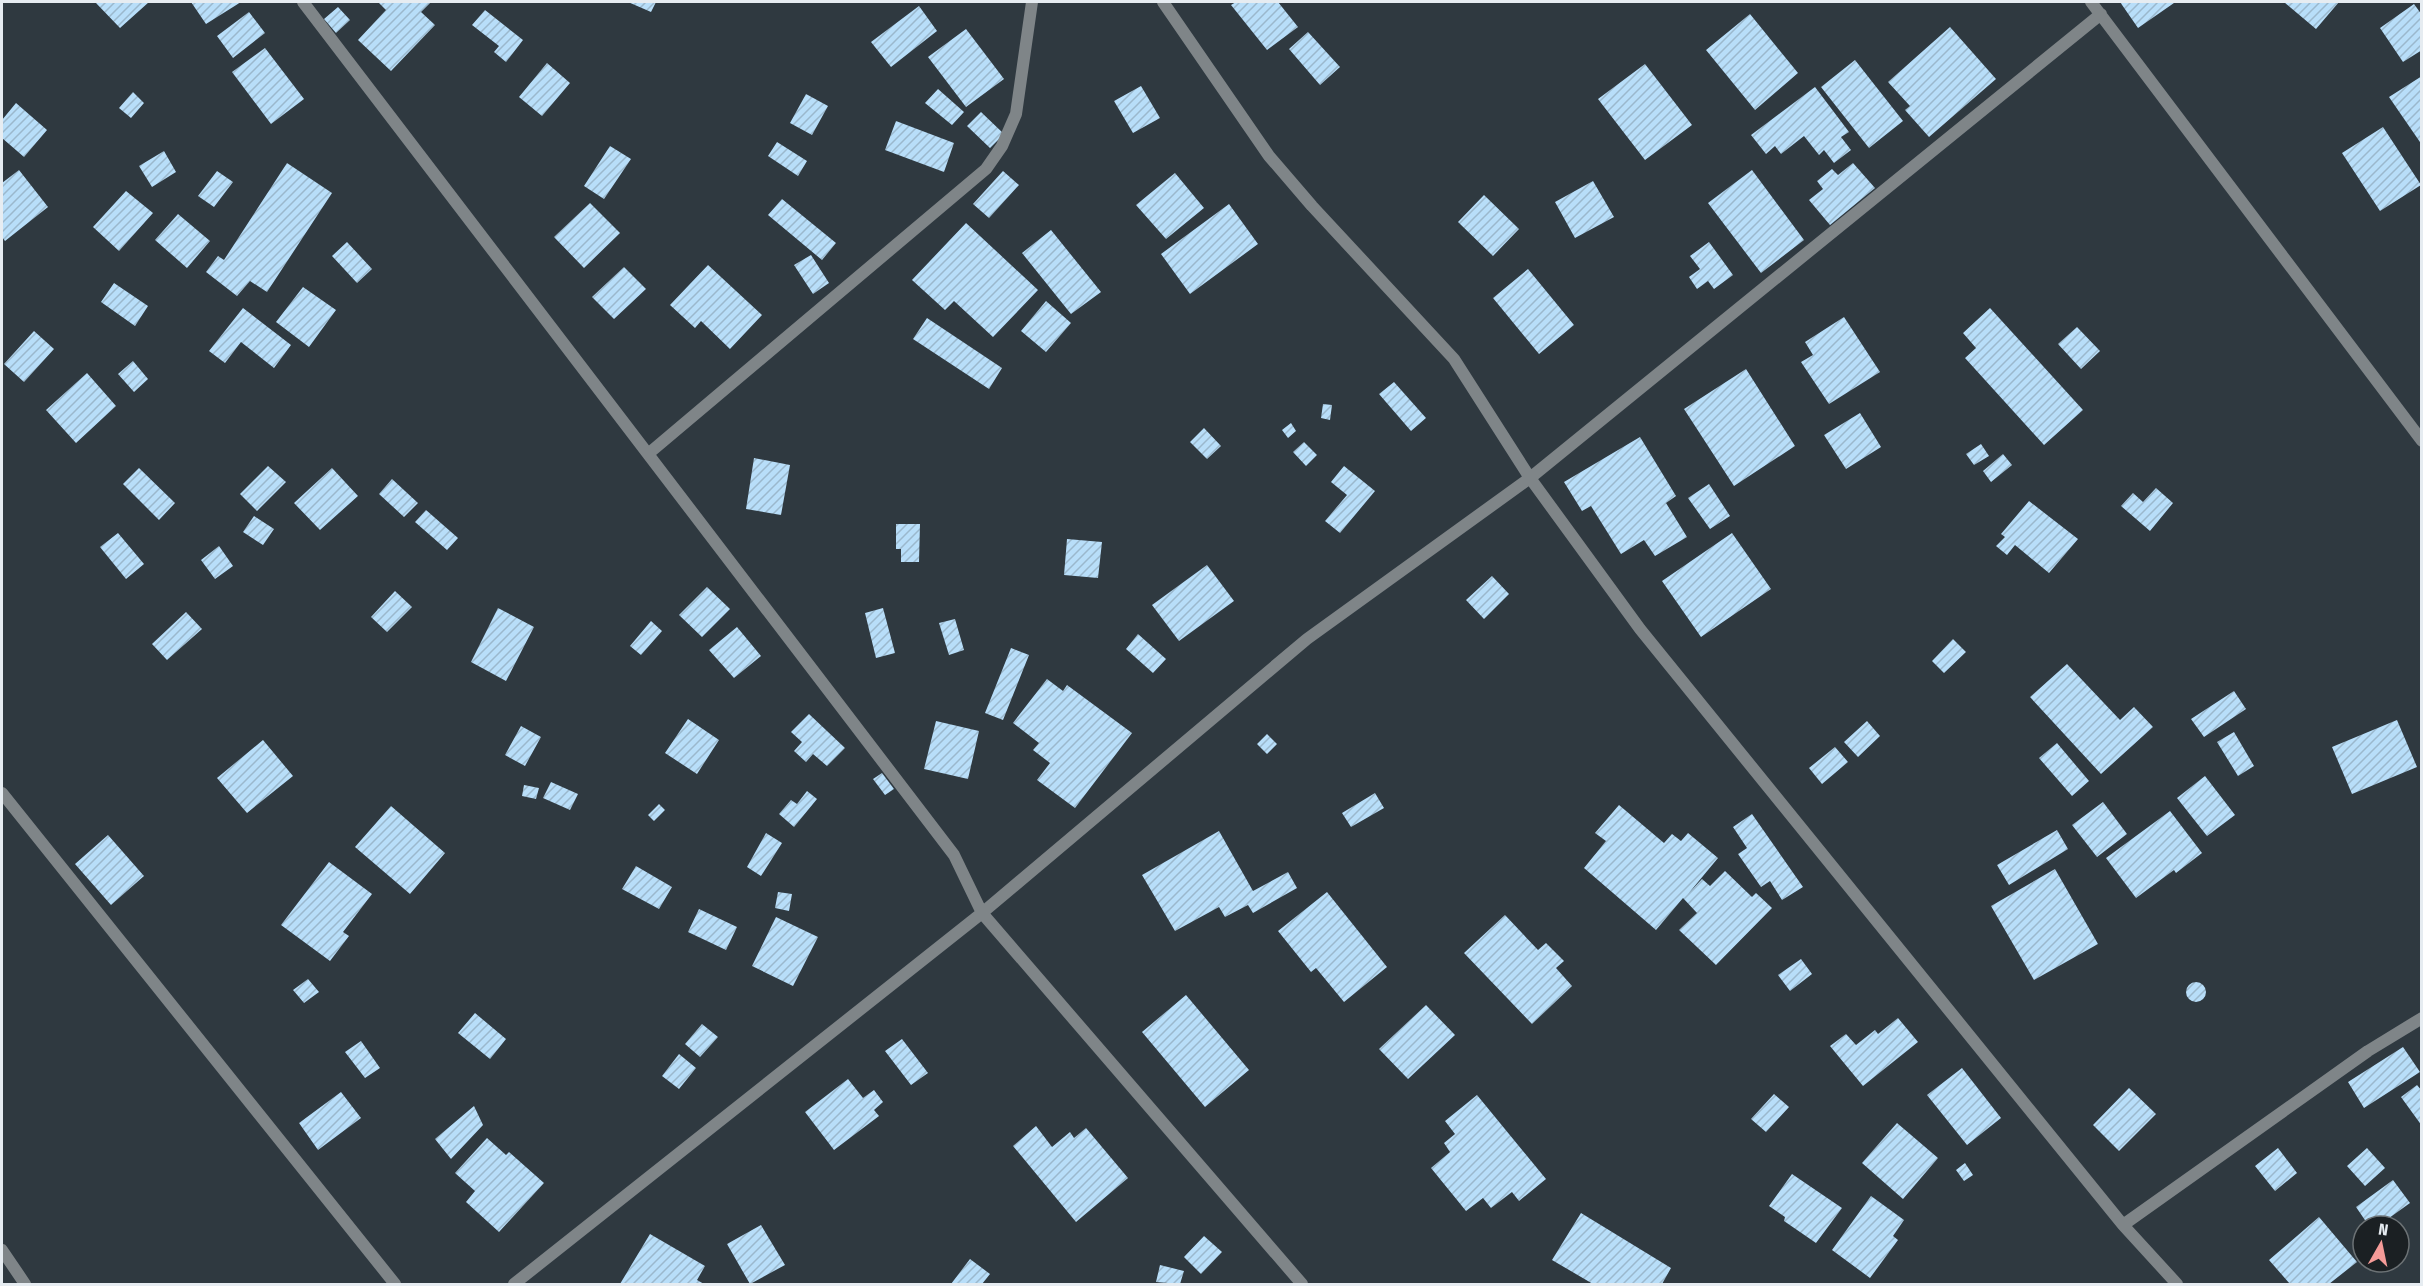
<svg xmlns="http://www.w3.org/2000/svg" width="2423" height="1286" font-family="'Fira Sans Condensed',sans-serif">
<defs>
<pattern id="building-hatch" width="6" height="6" patternUnits="userSpaceOnUse" patternTransform="scale(1.5)"><rect width="6" height="6" fill="#b8def9"/><path d="M-1 1l2-2M0 6l6-6M5 7l2-2" fill="none" stroke="#9bb8cd"/></pattern>
</defs>
<rect width="100%" height="100%" fill="#2f3940"/>
<!-- building -->
<path fill="url(#building-hatch)" d="M95,2H149L120,28Z
M191,2H241L206,24Z
M381,2H431L421,12L435,25L391,71L358,40L386,10L379,3Z
M628,2H656L651,12Z
M1236,2H1278L1298,27L1267,50L1231,5Z
M2120,2H2173L2174,3L2138,28Z
M2284,2H2339L2316,29Z
M2414,4L2422,15V50L2403,62L2380,28Z
M919,6L937,31L891,67L871,42Z
M338,7L350,20L336,33L324,19Z
M485,10L523,40L506,62L494,52L499,46L472,25Z
M249,12L265,33L233,58L217,36Z
M1750,14L1798,73L1755,110L1706,50Z
M1950,27L1996,79L1929,137L1905,110L1910,106L1888,82Z
M966,29L1004,79L966,107L928,57Z
M1308,32L1340,67L1320,85L1289,49Z
M265,48L304,99L271,124L232,72Z
M1855,60L1903,121L1869,148L1821,87Z
M547,63L570,83L542,116L519,97Z
M1645,64L1692,125L1645,160L1598,99Z
M2422,76V145L2389,97Z
M1141,86L1160,118L1133,133L1114,101Z
M1815,87L1849,132L1841,137L1851,150L1834,163L1824,150L1819,155L1804,136L1781,154L1775,146L1766,154L1751,135Z
M938,89L964,112L952,125L925,103Z
M133,92L144,103L131,118L119,108Z
M806,94L828,106L812,135L790,123Z
M16,103L47,130L24,157L2,138V120Z
M981,112L1004,134L990,148L967,126Z
M896,121L954,143L944,172L885,150Z
M2383,127L2421,185L2380,211L2342,153Z
M777,142L807,161L798,176L768,156Z
M610,146L631,159L604,199L584,186Z
M164,151L176,172L152,187L139,166Z
M287,163L332,193L267,292L250,281L237,296L206,272L218,256L224,260Z
M1853,163L1875,188L1830,225L1809,200L1823,189L1817,181L1832,169L1838,175Z
M19,170L48,207L5,241L2,237V183Z
M1752,170L1804,240L1761,273L1708,203Z
M217,171L233,182L214,207L198,196Z
M1003,171L1019,185L989,218L973,204Z
M1175,173L1204,208L1166,239L1136,205Z
M1593,181L1614,217L1575,238L1555,202Z
M126,191L153,213L119,251L93,227Z
M1484,195L1519,229L1493,256L1458,222Z
M782,199L836,243L822,260L768,215Z
M590,203L620,233L584,268L554,237Z
M1229,204L1258,244L1190,294L1161,254Z
M178,214L210,241L187,268L155,240Z
M966,223L1038,290L993,337L954,301L945,310L912,280Z
M1051,230L1101,292L1071,314L1022,253Z
M347,242L372,269L357,283L332,256Z
M1709,242L1733,275L1714,289L1708,281L1697,289L1689,277L1700,269L1690,256Z
M811,255L829,283L813,294L794,265Z
M708,265L762,315L730,349L701,321L695,328L670,305Z
M624,267L646,289L614,319L592,297Z
M1528,269L1574,325L1539,354L1493,298Z
M114,283L148,306L135,326L101,302Z
M303,287L336,310L309,347L276,322Z
M1046,301L1071,323L1046,352L1021,331Z
M243,308L291,345L274,368L241,342L225,363L209,351Z
M1990,308L2083,410L2044,445L1965,358L1976,348L1963,333Z
M1844,317L1880,372L1829,404L1801,362L1813,355L1805,342Z
M927,318L1002,368L989,389L913,339Z
M2077,327L2100,351L2081,369L2058,344Z
M34,331L54,349L24,382L4,364Z
M133,361L148,379L134,392L118,374Z
M1746,369L1795,446L1734,486L1684,409Z
M87,373L116,406L76,443L46,410Z
M1394,382L1426,418L1411,431L1379,394Z
M1323,404L1332,405L1330,420L1321,418Z
M1860,413L1881,447L1846,469L1824,435Z
M1291,423L1296,431L1288,438L1282,430Z
M1204,428L1221,446L1207,459L1190,442Z
M1640,437L1676,496L1666,503L1687,537L1655,556L1644,540L1621,554L1591,506L1582,511L1564,482Z
M1304,442L1317,455L1306,466L1293,452Z
M1981,444L1989,456L1974,465L1966,454Z
M2003,454L2012,465L1991,482L1983,471Z
M754,458L790,465L781,515L746,509Z
M268,466L286,482L257,511L240,494Z
M1344,466L1375,491L1340,533L1325,521L1347,495L1331,482Z
M139,468L175,503L159,520L123,484Z
M332,468L358,496L320,530L294,503Z
M392,479L418,503L404,517L379,494Z
M1709,484L1730,516L1710,529L1688,498Z
M2156,488L2173,503L2150,531L2121,506L2133,493L2143,502Z
M2029,501L2078,539L2049,573L2015,545L2007,555L1996,546L2005,537L2001,534Z
M426,510L458,538L447,550L415,522Z
M254,516L274,529L263,545L243,532Z
M896,524H920L919,562H901V549H896Z
M118,533L144,564L126,579L100,547Z
M1732,533L1771,589L1701,637L1662,581Z
M1067,539L1102,542L1098,578L1064,575Z
M219,546L233,566L215,579L201,560Z
M1207,565L1234,601L1179,641L1152,605Z
M1492,576L1509,594L1484,619L1466,600Z
M707,587L730,609L702,637L679,615Z
M395,591L412,607L387,632L371,617Z
M498,608L534,627L506,681L471,662Z
M883,608L895,653L876,658L865,613Z
M186,612L202,629L167,660L152,644Z
M955,619L964,650L949,655L939,623Z
M651,621L662,631L641,655L630,646Z
M737,627L761,656L734,678L709,650Z
M1138,634L1166,659L1153,673L1126,649Z
M1953,639L1966,652L1944,673L1932,661Z
M1011,648L1029,655L1003,720L985,713Z
M2067,664L2120,720L2134,707L2153,727L2101,774L2030,697Z
M1047,679L1063,691L1067,685L1132,733L1075,808L1037,780L1050,763L1033,750L1039,743L1013,723Z
M2234,691L2246,709L2204,737L2191,719Z
M809,714L845,748L827,766L813,754L806,762L794,751L802,742L791,732Z
M688,719L719,740L697,774L665,753Z
M2397,720L2417,767L2352,794L2332,747Z
M936,721L979,731L968,779L924,769Z
M1867,721L1880,736L1858,757L1844,742Z
M521,726L541,737L525,766L505,755Z
M2234,732L2254,766L2238,776L2217,742Z
M1267,734L1277,744L1267,754L1257,744Z
M263,740L293,776L247,813L217,778Z
M2057,743L2089,781L2072,796L2039,758Z
M1835,747L1848,762L1822,784L1809,768Z
M882,773L894,789L885,795L873,779Z
M2205,776L2235,815L2207,836L2177,798Z
M551,782L578,794L570,810L543,798Z
M524,785L539,788L536,799L522,796Z
M807,791L817,799L794,827L779,814L791,800L797,804Z
M1375,793L1384,808L1351,827L1342,813Z
M2103,802L2127,834L2097,857L2072,825Z
M659,804L665,810L654,821L648,815Z
M1619,805L1664,843L1672,834L1681,841L1688,833L1718,858L1688,894L1702,879L1710,886L1725,871L1752,897L1756,893L1772,908L1716,965L1679,930L1697,913L1683,898L1656,930L1584,868L1606,841L1595,833Z
M391,806L445,853L410,894L355,847Z
M2170,811L2202,853L2176,873L2174,870L2136,898L2106,858Z
M1752,814L1803,887L1782,900L1770,881L1761,887L1738,854L1747,848L1733,827Z
M2057,830L2068,849L2009,885L1997,865Z
M1219,831L1253,891L1288,872L1297,888L1253,913L1248,905L1225,917L1219,907L1175,931L1142,875Z
M766,833L782,843L761,876L747,867Z
M108,835L144,876L111,905L75,864Z
M329,862L372,894L343,932L349,936L330,961L281,925Z
M636,866L672,887L659,909L622,889Z
M2055,869L2098,944L2034,980L1991,906Z
M778,892L792,894L789,911L775,908Z
M1327,892L1387,967L1344,1002L1316,968L1311,972L1278,931Z
M699,909L737,927L726,950L688,932Z
M1505,915L1538,950L1546,943L1564,961L1556,968L1572,986L1532,1024L1464,953Z
M776,917L818,937L793,986L752,966Z
M1801,959L1812,974L1790,991L1778,975Z
M308,979L319,992L304,1003L293,990Z
M2186 992a10 10 0 1 1 20 0a10 10 0 1 1-20 0Z
M1186,995L1249,1070L1205,1107L1142,1032Z
M1426,1005L1455,1035L1408,1079L1379,1049Z
M475,1013L506,1039L490,1059L458,1033Z
M1898,1018L1918,1042L1863,1086L1830,1046L1846,1034L1856,1045L1875,1030L1878,1034Z
M702,1024L718,1037L700,1057L685,1044Z
M902,1039L928,1073L911,1085L885,1051Z
M361,1041L380,1068L365,1078L345,1052Z
M2403,1047L2420,1072L2364,1108L2348,1082Z
M679,1054L696,1068L679,1089L662,1076Z
M1962,1068L2001,1118L1967,1145L1927,1095Z
M848,1079L863,1098L874,1090L883,1102L874,1110L879,1116L834,1150L805,1112Z
M2417,1085L2422,1091V1126L2401,1097Z
M2129,1088L2156,1114L2119,1151L2093,1125Z
M341,1092L361,1118L318,1150L299,1123Z
M1774,1094L1789,1107L1766,1132L1751,1119Z
M1477,1095L1546,1179L1519,1201L1512,1192L1491,1208L1483,1198L1466,1211L1431,1168L1450,1152L1444,1143L1455,1134L1445,1121Z
M474,1106L483,1125L451,1159L435,1139Z
M1897,1123L1938,1158L1903,1199L1862,1163Z
M1036,1126L1052,1147L1070,1132L1074,1138L1086,1128L1128,1178L1076,1222L1013,1146Z
M487,1138L506,1155L509,1152L544,1183L499,1232L466,1202L475,1191L455,1173Z
M2278,1148L2297,1173L2275,1191L2255,1166Z
M2367,1148L2385,1168L2365,1186L2347,1166Z
M1965,1163L1973,1175L1964,1181L1956,1170Z
M1792,1174L1842,1208L1816,1243L1784,1221L1785,1217L1769,1206Z
M2393,1180L2410,1203L2378,1226H2369L2356,1207Z
M1871,1196L1904,1220L1893,1236L1898,1240L1870,1278L1832,1250Z
M1581,1213L1671,1268L1662,1284H1593L1552,1260Z
M2319,1217L2357,1262L2329,1284H2290L2269,1260Z
M761,1225L785,1265L750,1284L727,1244Z
M650,1234L705,1266L697,1280L704,1284H620Z
M1204,1236L1222,1252L1201,1274L1184,1257Z
M970,1259L990,1274L982,1284H951Z
M1160,1265L1184,1271L1180,1284L1156,1282Z"/>
<g fill="none" stroke-linecap="round" stroke-linejoin="round">
<!-- minor -->
<path stroke="#7f8588" stroke-width="12" d="M303,2L954,855L982,913L514,1284
M1163,2L1269,156L1312,206L1454,359L1530,478L1640,629L2123,1225L2177,1284
M2091,2L2422,441
M648,454L986,169L1002,146L1016,114L1032,2
M2,793L395,1284
M2123,1225L2368,1051L2422,1018
M2,1250L25,1284
M1302,1284L982,913L1307,639L1530,478L2101,14"/>
</g>
<!-- border -->
<rect width="2423" height="1286" fill="none" stroke="#e6ecf1" stroke-width="6"/>
<!-- north arrow -->
<g transform="translate(2381 1244) rotate(9)"><circle r="28" fill="#1b2023" stroke="#6c7275" stroke-width="1.5"/>
<path d="M0-4.5L10 22L0 15L-10 22Z" fill="#f59b98"/>
<text y="-9" font-size="16" font-weight="bold" text-anchor="middle" fill="#e6ecf1">N</text>
</g>
</svg>
